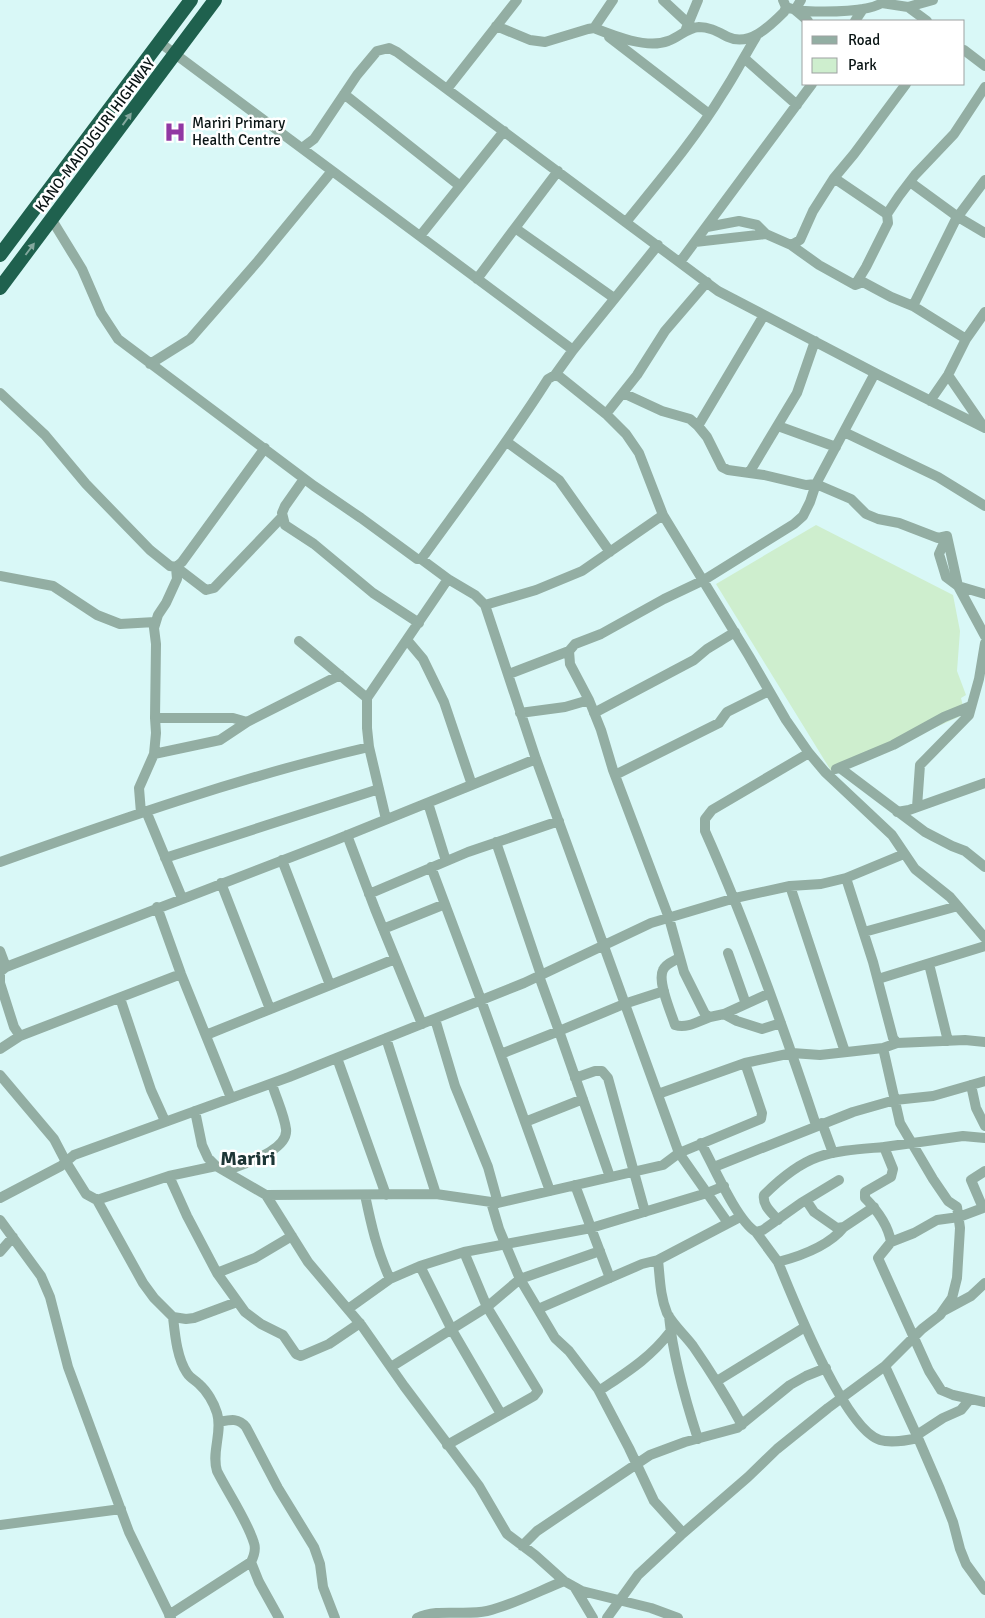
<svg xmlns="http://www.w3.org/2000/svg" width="985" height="1618" font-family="Signika,sans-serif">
<rect width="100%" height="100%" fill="#d9f8f7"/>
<!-- green -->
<path fill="#ceeece" d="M816,525L953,595L960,631L957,671L966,695L961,698L965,714L833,774L716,584Z"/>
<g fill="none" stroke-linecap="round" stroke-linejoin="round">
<!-- minor -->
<path stroke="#93aea3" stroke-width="10" d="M663,0L693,28
M801,0L795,10L808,21
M882,3L908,7L927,21
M786,7C792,9 799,11 805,11C822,12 875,13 885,0
M908,7L933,0
M855,21L863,9
M496,26L530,40L545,42L588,29L594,28C614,36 647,49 668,41C680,37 686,28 699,27C710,27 718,32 728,37C749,47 770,26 784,12L786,7L783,0
M594,28L613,0
M686,29L698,0
M609,37L709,114
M159,42L573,350
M964,50L985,66
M744,58L797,105
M447,89L517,0
M344,94L460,186
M302,148L314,139L357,75L377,51L389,48L397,52L718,291L877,374L985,428
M834,178L887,214
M910,182L958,217L985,233
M52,220L82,269L101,313L118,339L314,486L361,518L417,559H421L425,554C467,496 510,439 548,379L555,375L560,377L606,414L626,434L639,453L663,515L749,656L786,720L809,753L825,772L892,835L915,869L950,897L985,938
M626,222C660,180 695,139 723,93C735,75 745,55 756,37
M707,227L739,221L757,225L766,234L791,245L800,240L813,211L834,178L854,154L906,84
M515,228L558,171
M420,236L504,131
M695,242L766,234
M791,245L819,265L855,285L866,267L888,223L887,214L899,196L915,175L954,134L985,87
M680,262L812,84
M477,279L515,228L614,298
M855,285L863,282L891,297L913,306L956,219L985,180
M913,306L966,339L948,375L930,401
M966,339L985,312
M150,364L190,339L258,261L332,171
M555,375L573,350L658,245
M948,375L983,426
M0,393L45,435L86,484L150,550L170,566L176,567L206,590L214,588L282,517
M623,393L662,411L690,419L698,426L707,437L722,467L728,470L764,475L806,485L816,484L851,499L866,514L878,519L899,523L938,538L947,536
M606,414L637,375L665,331L707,282
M698,426L764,315
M778,426L836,447
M844,432L938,477L985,506
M507,442L559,480L610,552
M749,473L797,393L815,341
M304,479L285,506L282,513L285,525L314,544L373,593L419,623
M947,536L939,554L946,577L958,586L985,636
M947,536L958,586L985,594
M421,559L448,579L475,595L485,605L536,759L679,1153L728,1223
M176,567L182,562L265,448
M0,576L53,586L97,615L120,624L155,622
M485,605L536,590L582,571L663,515
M407,640L423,659L444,702L472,785
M299,641L367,698
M509,674L569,651
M520,713L565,707L589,700
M594,713L694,660L707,649L735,632
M155,718H233L247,722L340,675
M369,747L386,819
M809,753L712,810L705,819V831C748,927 783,1026 816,1125
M154,754L220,740L247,722
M840,768L925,832L952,846L965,851L985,867
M836,769L893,745L944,717L971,706
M615,775L719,723L727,712L769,691
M428,803L446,861
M917,807L920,765L969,715L979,679L985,643
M146,811L182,898
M897,812L909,810L985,783
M141,813L139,788L154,754L156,733L155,718L156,644L154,628L158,615L166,603L177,579L176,567
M347,835L375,909L422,1024
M496,842L541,975
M165,858L379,789
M282,860L330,985
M0,862C121,819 244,776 369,747L367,728V698L448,579
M431,867L481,1000L550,1191
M846,878L873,962L893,1038L897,1043L965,1040L985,1042
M221,883L270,1009
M790,886L845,1052
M369,894L468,852L559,821
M157,907L181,974L231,1098
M383,929L445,904
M864,932L958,906
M0,951L6,967
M728,953L746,1004
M679,958C674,961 666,963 663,970C657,982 671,1012 675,1025C687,1029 699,1021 710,1017
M929,964L948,1041
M539,976L559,1031L624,1004L664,991
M878,979L985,946
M0,982V972L6,967L333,841L536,759
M0,983L14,1027L20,1036
M120,998L151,1090L165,1121
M724,1014L770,993
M435,1019L455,1086L488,1167L498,1203
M781,1023L762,1029L737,1021L724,1014L710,1017L705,1014L684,972L669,918L613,770L601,730L589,700L570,664L569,651L575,644L601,634L664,599L704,580L794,524L803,516L810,502L816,484L875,373
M206,1035L395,959
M386,1038L436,1194
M0,1049L20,1036L181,974
M501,1054L559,1031L610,1177
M337,1058L386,1195
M0,1075L54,1139L66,1162L86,1194L97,1200L169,1176L216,1166
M575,1078L595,1071H602L608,1078L645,1212
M971,1085L976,1108L985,1126
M658,1094L745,1063L792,1053L820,1055L883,1048
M195,1111L202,1145L208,1158L216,1166L266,1195L308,1262L362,1326L404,1386L479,1486L507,1534L535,1555L564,1581L582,1591L651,1608L678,1618
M525,1122L583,1099
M822,1123L833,1153
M701,1143C713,1165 737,1221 756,1232L778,1262C801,1256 829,1246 844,1227
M714,1167L853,1112L895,1100L933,1096L985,1081
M226,1171C242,1164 289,1151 286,1129C284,1114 276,1098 272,1084
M985,1171L971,1180L983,1208L959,1217L937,1220L914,1233L891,1242L878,1258L929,1371L941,1390L953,1395L985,1402
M169,1176L187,1216L217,1273L255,1258L292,1236
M266,1195L436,1194L498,1203L663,1165L679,1153L761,1119L762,1113L745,1063
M365,1195C371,1224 377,1251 390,1279
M0,1198L61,1166L74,1155L289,1077L524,983L651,923L735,898L790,886L821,884L846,878L904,854
M97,1200L143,1283L154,1298L173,1317L186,1319L194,1318L237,1302
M806,1200L814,1212L837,1228L844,1227L874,1207
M491,1202L499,1229L520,1279L555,1338L569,1351L598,1389L629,1448L654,1501L683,1533
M0,1220L41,1276L50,1297L68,1367L129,1532L171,1618
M778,1220C772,1213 762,1205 764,1195C778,1181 798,1164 818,1157C838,1150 862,1149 884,1147
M756,1232L763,1230L801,1203L839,1180
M891,1242C888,1225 877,1210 865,1198V1192L891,1177L893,1169L884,1147L963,1136L985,1138
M0,1252L13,1237
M464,1252L487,1307L520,1279L600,1251
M658,1260C660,1278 660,1296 667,1313C673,1325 685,1335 693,1346C711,1372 727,1398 742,1425
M778,1262C793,1298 844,1429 880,1440C890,1443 909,1440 918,1438
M420,1266L452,1330L501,1414
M217,1273L245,1312L261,1324L283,1335L296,1354L301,1356L329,1344L360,1323
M610,1278L591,1228L707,1193L724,1186
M348,1309L390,1279L420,1266L464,1252L591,1228L575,1185
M538,1309L642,1264L658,1260L740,1217
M945,1310L971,1296L985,1283
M669,1316C673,1357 685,1399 698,1439
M885,1366L918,1438L940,1489L953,1522L960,1549L966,1564L985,1590
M391,1367L487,1307L538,1391L534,1396L447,1445
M717,1381L805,1327
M599,1391C627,1372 649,1359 670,1332
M219,1422C229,1420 238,1417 246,1427L278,1488L314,1547L320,1564L323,1587L335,1618
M917,1435L943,1418L961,1410L970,1399
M0,1525L121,1509
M522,1546L537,1531L650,1455L685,1442L737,1428L790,1385L806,1376L826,1368
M251,1562L259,1582L279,1618
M575,1588L593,1618
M169,1615L251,1562C254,1556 256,1549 254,1543C247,1520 228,1493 217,1471C211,1452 223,1432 217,1413C214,1403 207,1391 199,1384C195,1380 190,1378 187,1373C177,1358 175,1335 173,1317
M417,1618C438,1608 464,1616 487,1611C513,1605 539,1591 564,1581
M607,1618L638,1575L681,1535L748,1477L777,1449L828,1408L885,1366L922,1329L940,1315L952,1298L957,1278L960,1228L957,1207L948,1201L933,1179L900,1123L883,1048L897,1043"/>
<!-- highway -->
<path stroke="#1f614e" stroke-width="14" d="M0,255L191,0
M0,288L215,0"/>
</g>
<!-- one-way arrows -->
<defs><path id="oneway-solid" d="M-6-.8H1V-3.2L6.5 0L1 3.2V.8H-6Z" transform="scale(1.25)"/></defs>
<g fill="#84a89e">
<use href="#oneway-solid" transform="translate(127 119) rotate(-54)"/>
<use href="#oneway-solid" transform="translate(30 249) rotate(-53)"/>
</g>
<!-- icons -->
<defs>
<g id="hospital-bare" transform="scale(1.725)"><path d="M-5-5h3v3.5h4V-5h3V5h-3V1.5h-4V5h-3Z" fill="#9138a3" stroke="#fff" stroke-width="2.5" paint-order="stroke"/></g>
</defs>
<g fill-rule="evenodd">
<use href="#hospital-bare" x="175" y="132"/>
</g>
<g text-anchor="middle" stroke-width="5" stroke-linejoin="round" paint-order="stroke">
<!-- poi labels -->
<g font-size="15" fill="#091414" stroke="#fff" text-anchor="start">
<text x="192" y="128">Mariri Primary<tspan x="192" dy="17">Health Centre</tspan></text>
</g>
<!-- street labels -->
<g font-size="15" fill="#091414" stroke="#fff">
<text transform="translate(95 135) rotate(-53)" y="5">KANO-MAIDUGURI HIGHWAY</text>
</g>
<!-- district labels -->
<g font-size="20" font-weight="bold" fill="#1d3636" stroke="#fff">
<text x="248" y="1165">Mariri</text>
</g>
</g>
<!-- legend -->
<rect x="802" y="20" width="162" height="65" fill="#ffffff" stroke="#9da1a1"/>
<rect x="812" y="36" width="25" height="8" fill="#93aea3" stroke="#9da1a1"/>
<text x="848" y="45" font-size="15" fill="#091414">Road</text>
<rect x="812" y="58" width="25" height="15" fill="#ceeece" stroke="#9da1a1"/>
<text x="848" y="70" font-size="15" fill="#091414">Park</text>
</svg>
